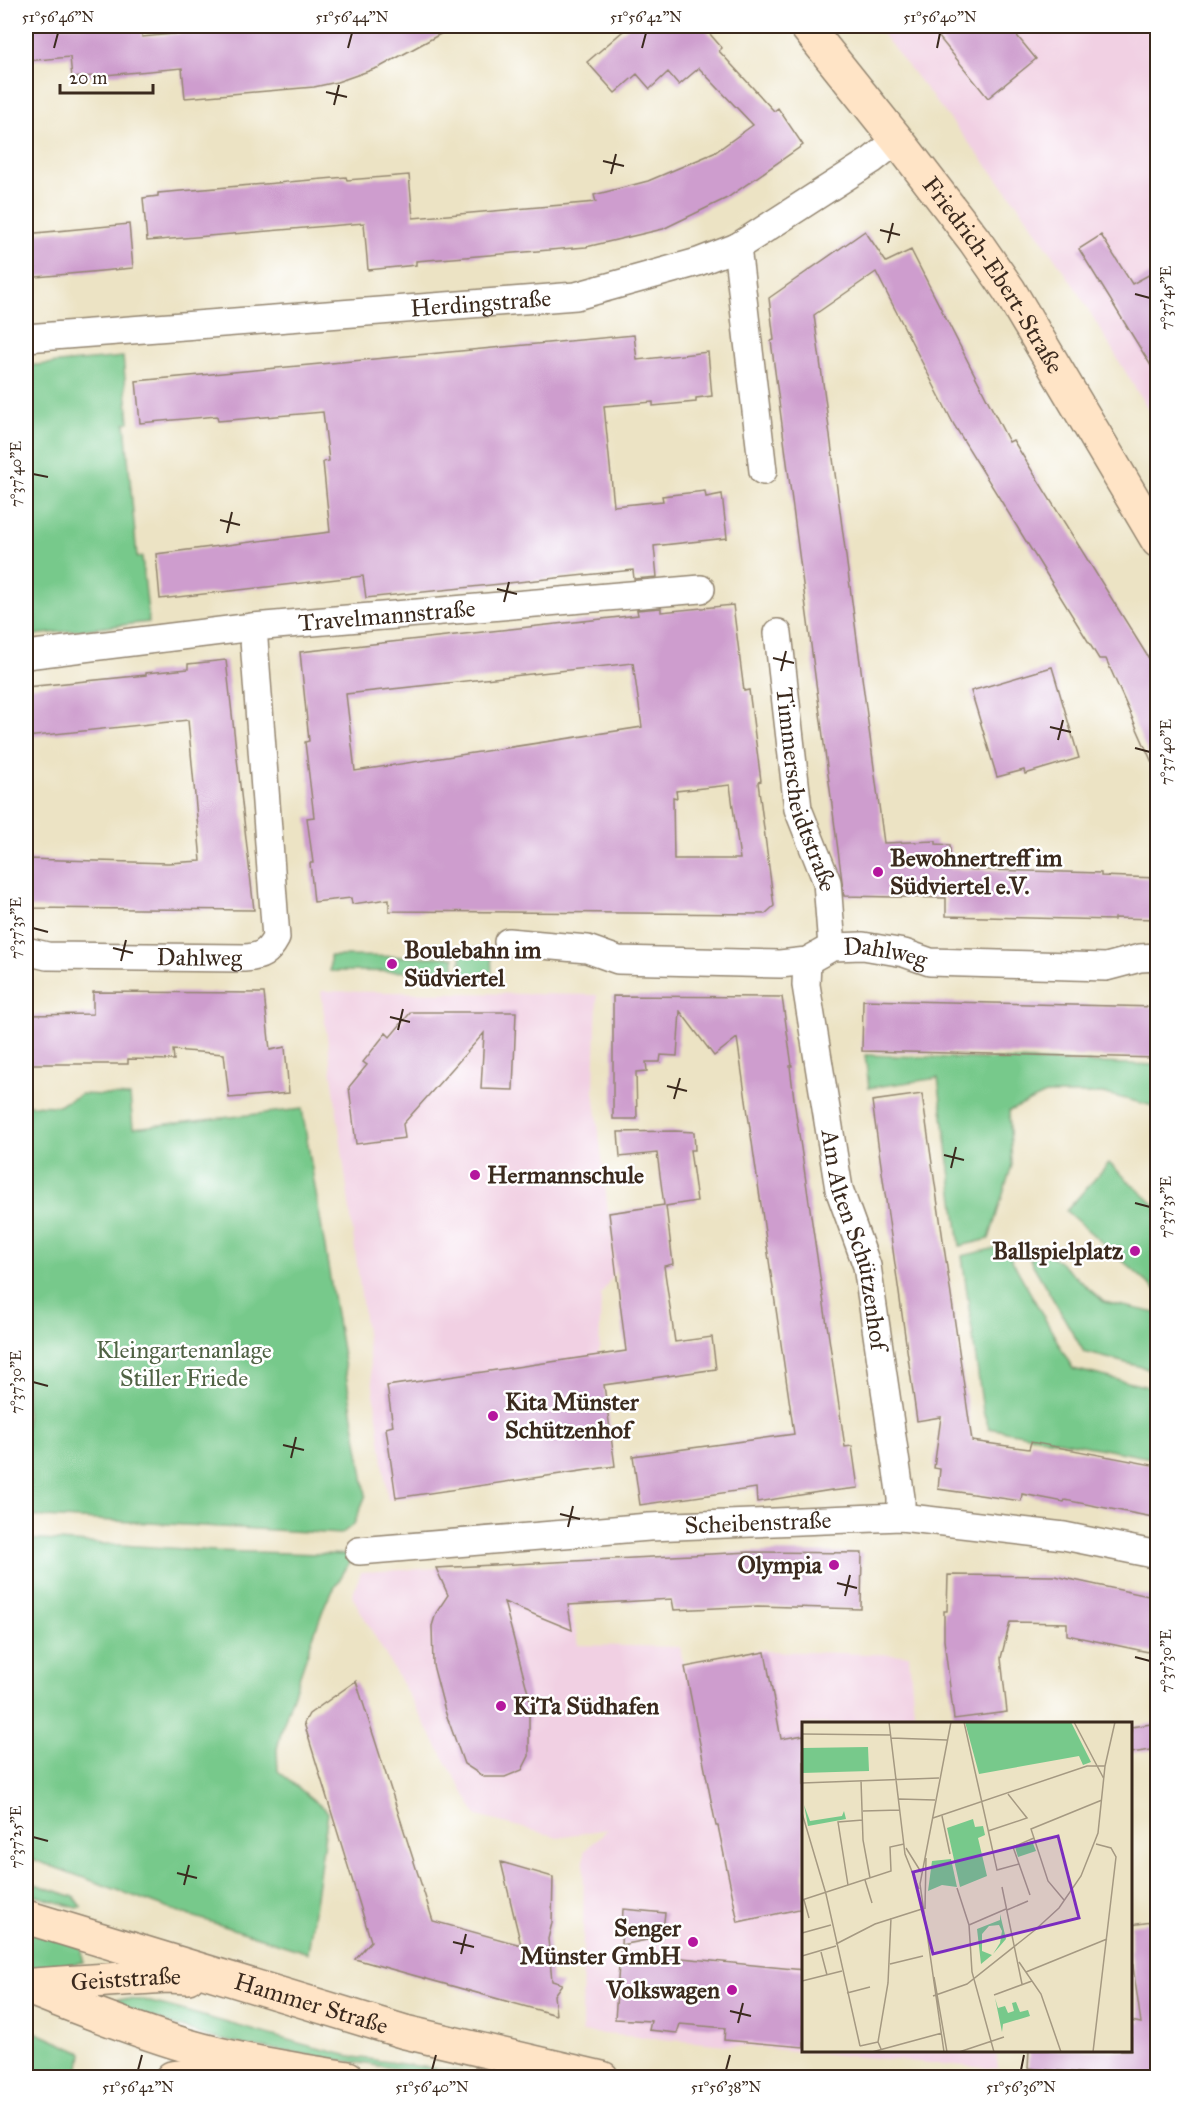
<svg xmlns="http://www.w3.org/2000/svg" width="1183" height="2103" font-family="'IM FELL Great Primer',serif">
<rect width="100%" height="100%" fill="#fff"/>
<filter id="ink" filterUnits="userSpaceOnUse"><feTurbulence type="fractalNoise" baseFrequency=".0167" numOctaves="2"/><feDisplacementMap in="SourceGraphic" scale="12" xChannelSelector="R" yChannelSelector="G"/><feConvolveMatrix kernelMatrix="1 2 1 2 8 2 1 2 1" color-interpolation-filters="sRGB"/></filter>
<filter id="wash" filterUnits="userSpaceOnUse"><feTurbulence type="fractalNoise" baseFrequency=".008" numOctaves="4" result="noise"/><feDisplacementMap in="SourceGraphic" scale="24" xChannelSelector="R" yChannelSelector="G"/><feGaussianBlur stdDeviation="1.35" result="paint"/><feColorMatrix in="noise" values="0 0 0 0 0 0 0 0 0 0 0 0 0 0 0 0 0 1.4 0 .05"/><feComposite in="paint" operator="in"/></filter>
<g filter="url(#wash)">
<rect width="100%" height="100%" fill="#ece3c4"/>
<!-- built -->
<path fill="#f1d0e3" d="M876,26H1157V425L1078,292L1019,206Z
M321,991L597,995L594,1090L615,1271L601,1295L599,1355L615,1466L388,1500Z
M564,1562L578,1645L680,1647L683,1664L765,1649L766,1651L909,1655L915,1723L804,1724V2050L996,2051L998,2069L582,2032L584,1851L608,1829L558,1837L477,1816L352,1596L361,1572Z"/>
<!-- green -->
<path fill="#77c98b" stroke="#597a54" stroke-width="1.5" d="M123,357L129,422L125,423L137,557H142L149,622L26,636V366Z
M491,948L492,979L461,980V949Z
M330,956L454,957V972L330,971Z
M865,1055L1157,1065V1107L1106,1094H1046L1009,1111L1012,1165L989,1239L960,1246L938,1078L869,1088Z
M81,1094L130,1096L133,1128L302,1109L366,1495L354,1524L341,1534L26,1516V1105L58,1106Z
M1109,1163L1157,1207V1291L1066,1211Z
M1004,1246L1073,1369L1157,1389V1459L989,1428L983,1411L962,1256Z
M1043,1248L1104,1302L1157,1313V1371L1084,1352L1030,1260Z
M26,1539L216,1551L354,1555L326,1602L313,1637L283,1725L277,1749L278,1771L328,1812L308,1953L167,1908L26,1857Z
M26,1881L74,1897L81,1907L77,1908L26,1893Z
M26,1930L82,1948L83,1962L35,1970L32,1968L26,1942Z
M119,1999L142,2000L167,2006L313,2047L354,2057L492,2077H450L249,2046L208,2037L115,2005V2002Z
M26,2028L80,2052L82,2054L79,2073C57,2083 45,2075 26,2065Z"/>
<g id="blocks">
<!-- building -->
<path fill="#ce9dce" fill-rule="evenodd" d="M26,26H141L142,37L258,26H455L380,67L337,82L314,87L185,98L182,68L72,78L70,57L26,61Z
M629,26H703L722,48L719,51L774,111L778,108L803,145L727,198L663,229L586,247L416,261V265L368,270L364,223L147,241L143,198L158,196V193L346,177L347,180L409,175L413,218L596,202L594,195L648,181L714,153L753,125L699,68L679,85L668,72L650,89L637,74L615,93L587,62Z
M930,26H1009L1036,59L988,98Z
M129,224L133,268L26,278V234Z
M865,231L886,262L911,250L1009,442L1013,440L1158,673V776L1106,659H1099L954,425L876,272L814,315L884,843L936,841V844L950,845V869L1101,873V876L1158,878V919L1114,918V920L946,916V898L844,896L771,341L774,340L769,298Z
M1101,235L1132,284L1158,270V377L1079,249Z
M634,335L637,360L708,352L712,396L696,398V402L653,406V402L604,406L614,506L663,501L662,496L705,491L706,497L722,494L727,538L654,546L657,577L634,579L633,570L366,598L363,576L160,599L156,554L330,532L323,462L329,461L323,412L218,421L217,416L140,423L136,381Z
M733,605L744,691L749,690L761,781L758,782L774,906L765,914L389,911V899L352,904L351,898L314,902L310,863H313L307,818L314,817L305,742L309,741L300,652L638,615L637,610L661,608V612ZM633,663L642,727L355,771L346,694ZM730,785L740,859H674L673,797L677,798L676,791Z
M226,660L254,910L26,908V859L168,863L201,861L188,720L26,737V687L146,675V673L188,669V664Z
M1052,667L1079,758L1025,774L1024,770L997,777L971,691Z
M93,992L264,993L270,1050L285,1047L289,1093L229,1098L224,1054L173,1050L174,1060L128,1059V1064H26V1015L93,1014Z
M613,996L782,997L792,1066H790L795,1107L845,1447L852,1446L858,1488L832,1491V1490L757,1502L756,1488L640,1505L633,1456L794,1434L737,1038L714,1056L680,1011L677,1056L661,1055L660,1062H646L647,1071L636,1072L637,1119H613Z
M863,1000L1158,1007V1058L862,1051Z
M411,1012H516L513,1090L481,1089L484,1033L403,1124L405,1138L356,1144L349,1087L367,1065L363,1062L386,1033L390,1037Z
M922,1094L972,1441L1029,1449L1031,1442L1158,1466V1518L1065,1500L1064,1502L1022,1494L1021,1501L938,1489L940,1469L934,1468L941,1417L917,1421L872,1101Z
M675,1131L694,1132L695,1150H690L697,1201L666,1206L673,1264L664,1266L675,1342L712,1337L716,1369L604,1385L615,1466L396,1498L386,1428L393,1426L387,1386L626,1351L609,1213L664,1205L657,1153L620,1157L618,1132Z
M750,1552L862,1553L861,1609L758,1606L674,1610L672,1599L568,1605L572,1630L504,1602L532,1708L529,1709V1756L522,1770L505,1777H484L464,1764L445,1711L433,1665L432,1626L436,1613L448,1595L436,1568Z
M948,1575L1055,1576L1158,1598V1654L1067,1635V1623L1010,1622L1001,1658L1007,1712L954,1719L944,1640V1611H947Z
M765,1652L781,1739L804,1735V1908L738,1922L718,1826H716L685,1667Z
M356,1681L433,1921L521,1945L501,1862L553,1877L552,1923L548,1939L552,1981L562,1984L554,1995L556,2015L355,1959L371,1941L304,1723L309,1714Z
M1158,1723V1749L1131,1753V1727Z
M623,1909L665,1913L662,1937L621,1945Z
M1158,1921V2078H1131L1028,2068L1029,2050H1131V2021L1141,2023L1131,1952V1925Z
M620,1952L804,1970V2047L724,2040L725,2028L680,2024L677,2033L649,2030L651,2021L615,2019Z"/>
</g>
</g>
<g filter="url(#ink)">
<use href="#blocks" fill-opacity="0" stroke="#948671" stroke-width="1.5"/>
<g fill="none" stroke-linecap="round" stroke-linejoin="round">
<!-- street casing -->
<g stroke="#948671" stroke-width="30">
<g id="street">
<path d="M737,247L763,471"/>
<path id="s1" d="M26,338L576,296L698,262L737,247L872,160L897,140"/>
<path id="s2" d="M778,633L798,809L827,882L832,947"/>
<path id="s3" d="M26,655L253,627L701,589"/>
<path id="s4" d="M508,942L587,949L618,960L780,964L807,961L832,947L863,946L904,953L930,962L1106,967L1140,958L1158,957"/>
<path id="s5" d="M26,951L47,956L244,958C261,957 268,953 276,938L253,627"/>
<path id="s6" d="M807,961L806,985L839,1189L867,1266L901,1498V1517"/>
<path id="s7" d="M359,1551L649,1527L901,1517L1064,1536L1158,1555"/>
</g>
</g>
<!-- secondary casing -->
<g stroke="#948671" stroke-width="36">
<g id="secondary">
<path id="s8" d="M806,26L906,151L975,241L1009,290L1158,541"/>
<path id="s9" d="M26,1917L405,2032L602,2078"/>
<path id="s10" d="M33,1985L167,1976L188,1977"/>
<path d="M26,1987C78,2008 131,2029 185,2045C239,2061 293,2069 348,2078"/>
<path d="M172,2078L251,2069"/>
</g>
</g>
<!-- street -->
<use href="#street" stroke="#fff" stroke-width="27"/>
<!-- secondary -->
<use href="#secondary" stroke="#ffe4c6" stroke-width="33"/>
</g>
</g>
<!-- ticks -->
<path fill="none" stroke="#3b2a1e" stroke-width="2" d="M54,48L58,33M348,48L352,33M642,48L646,33M937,48L940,33M326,92L347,97M334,105L339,85M603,161L624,166M611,174L616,154M880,230L900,235M888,243L893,223M1135,294L1150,298M33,474L48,477M220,520L240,525M227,533L232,512M497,589L517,594M504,602L509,582M773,658L794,663M781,671L786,651M1050,727L1071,732M1058,740L1063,720M1135,748L1150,752M33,928L48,932M113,948L133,953M121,961L126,940M390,1017L410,1022M398,1030L403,1009M667,1086L687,1091M674,1099L680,1078M944,1155L964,1160M951,1168L956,1147M1135,1203L1150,1207M33,1382L48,1386M283,1445L304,1450M291,1458L296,1437M560,1514L580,1519M568,1527L573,1506M837,1583L857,1588M845,1596L850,1575M1135,1657L1150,1661M33,1837L48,1841M177,1873L197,1878M184,1885L189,1865M453,1942L474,1947M461,1954L466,1934M730,2011L751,2016M738,2023L743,2003M138,2070L142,2055M432,2070L436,2055M726,2070L730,2055M1021,2070L1024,2055"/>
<!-- markers -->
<g fill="#b5179e" stroke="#fff" stroke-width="2">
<circle cx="878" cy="872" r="6"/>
<circle cx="392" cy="964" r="6"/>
<circle cx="475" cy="1175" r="6"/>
<circle cx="1135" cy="1251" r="6"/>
<circle cx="493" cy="1416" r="6"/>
<circle cx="834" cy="1565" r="6"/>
<circle cx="501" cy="1706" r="6"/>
<circle cx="693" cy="1942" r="6"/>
<circle cx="732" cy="1990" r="6"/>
</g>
<g text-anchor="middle" stroke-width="5" stroke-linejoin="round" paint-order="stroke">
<!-- street labels -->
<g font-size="24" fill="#3b2a1e" stroke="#fff">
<text dy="8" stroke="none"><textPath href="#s8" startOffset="312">Friedrich-Ebert-Straße</textPath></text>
<text dy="8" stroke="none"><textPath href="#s1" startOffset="456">Herdingstraße</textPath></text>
<text dy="8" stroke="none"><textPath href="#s3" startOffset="363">Travelmannstraße</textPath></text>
<text dy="8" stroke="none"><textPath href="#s2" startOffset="160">Timmerscheidtstraße</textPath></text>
<text dy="8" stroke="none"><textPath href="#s4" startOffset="384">Dahlweg</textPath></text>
<text dy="8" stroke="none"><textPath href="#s5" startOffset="174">Dahlweg</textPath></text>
<text dy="8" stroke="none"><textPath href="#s6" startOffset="284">Am Alten Schützenhof</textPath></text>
<text dy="8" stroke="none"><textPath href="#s7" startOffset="400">Scheibenstraße</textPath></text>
<text dy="8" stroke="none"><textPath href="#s10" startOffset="93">Geiststraße</textPath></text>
<text dy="8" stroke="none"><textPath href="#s9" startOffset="298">Hammer Straße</textPath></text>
</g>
<!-- poi labels -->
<g font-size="24" font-weight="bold" fill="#3b2a1e" stroke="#fff" text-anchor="start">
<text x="890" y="866">Bewohnertreff im<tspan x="890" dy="28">Südviertel e.V.</tspan></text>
<text x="404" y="958">Boulebahn im<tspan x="404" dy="28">Südviertel</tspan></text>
<text x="487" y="1183">Hermannschule</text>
<text x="1123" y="1259" text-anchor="end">Ballspielplatz</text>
<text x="505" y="1410">Kita Münster<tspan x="505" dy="28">Schützenhof</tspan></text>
<text x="822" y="1573" text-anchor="end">Olympia</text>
<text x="513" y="1714">KiTa Südhafen</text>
<text x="681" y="1936" text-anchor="end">Senger<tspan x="681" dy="28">Münster GmbH</tspan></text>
<text x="720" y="1998" text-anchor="end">Volkswagen</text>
</g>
<!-- park labels -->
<g font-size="24" fill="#506244" stroke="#fff">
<text x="184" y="1358">Kleingartenanlage<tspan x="184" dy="28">Stiller Friede</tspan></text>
</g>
</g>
<!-- overview -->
<g transform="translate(802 1722)">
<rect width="330" height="330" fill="#ece3c4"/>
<path d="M163,0H269L289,40L281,43L277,34L177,52ZM66,25L67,49L0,51V26ZM2,83L8,99L40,94L42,89L44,97L6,104ZM171,97L173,105L181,104L183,113L176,116L185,154L158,165L145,106ZM230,119L234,129L216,135L213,125ZM149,137L155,165L140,163L126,169L130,139ZM198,192L204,217L191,232L198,221L200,209L197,203L187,204L180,212V229L190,233L179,242L175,207L198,198ZM193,276L196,286L203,284L206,291L212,289L210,281L214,280L218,290L226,288L228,294L201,302L200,310Z" fill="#77c98b"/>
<path fill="none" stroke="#a59982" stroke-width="1.5" d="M87,0L103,132L117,167M162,0L195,148L217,142M272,0L302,57M0,12L89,13M89,16L145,18M59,58L61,118L68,156M0,61L137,56M97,77L133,78M61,89L98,88M0,91L24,172L58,324M140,94L148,132M131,96L285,44H303M186,109L225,96L206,72M104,126L119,150M63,158L70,181M46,163L36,100L61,98M200,165L220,262M155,166L167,203L170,250L192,330M228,173L211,125L232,116M0,178L89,149L88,125L102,122M2,178L7,196M262,178L246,159L229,107L300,78M123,187L124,136M205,188L226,179M167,203L204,187M0,211L29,203M34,222L73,202L120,187M19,230L25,253M0,234L34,224M217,240L239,272L259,330M88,242L121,234M224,250L305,217M132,255L145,330M0,259L40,249M45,271L68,265M192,273L230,259M131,274L165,262L233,208L257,186L279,154L296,111L303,44L313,0M58,324L76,320M79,327L76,320L86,261L89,196M70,330L140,311M142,330L118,162L149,0M157,330L202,315M291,330L314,135L309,126L294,122"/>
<path fill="#7b2cbf" fill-opacity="0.15" stroke="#7b2cbf" stroke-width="3" d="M256,114L277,196L131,232L111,150Z"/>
<rect width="330" height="330" fill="none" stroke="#3b2a1e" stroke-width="3"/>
</g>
<!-- margin -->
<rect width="1183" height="2103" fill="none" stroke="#fff" stroke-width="66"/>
<!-- scale -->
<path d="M60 84v9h93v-9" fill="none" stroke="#3b2a1e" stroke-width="3"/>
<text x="69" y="84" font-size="18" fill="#3b2a1e" stroke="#ffffff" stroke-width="4.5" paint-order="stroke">20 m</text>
<rect x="33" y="33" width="1117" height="2037" fill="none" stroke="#3b2a1e" stroke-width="2"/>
<g font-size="15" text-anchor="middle" fill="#3b2a1e">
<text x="58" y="22">51°56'46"N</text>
<text x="352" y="22">51°56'44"N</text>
<text x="646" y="22">51°56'42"N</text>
<text x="940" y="22">51°56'40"N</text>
<text transform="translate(1166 298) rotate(-90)" y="5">7°37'45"E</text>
<text transform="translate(16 474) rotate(-90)" y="5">7°37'40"E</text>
<text transform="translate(1166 752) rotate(-90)" y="5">7°37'40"E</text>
<text transform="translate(16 928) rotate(-90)" y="5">7°37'35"E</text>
<text transform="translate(1166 1207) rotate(-90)" y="5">7°37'35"E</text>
<text transform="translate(16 1382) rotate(-90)" y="5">7°37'30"E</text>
<text transform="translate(1166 1661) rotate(-90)" y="5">7°37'30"E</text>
<text transform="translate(16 1837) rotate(-90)" y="5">7°37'25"E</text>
<text x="138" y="2092">51°56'42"N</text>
<text x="432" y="2092">51°56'40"N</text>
<text x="726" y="2092">51°56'38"N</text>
<text x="1021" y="2092">51°56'36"N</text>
</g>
</svg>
